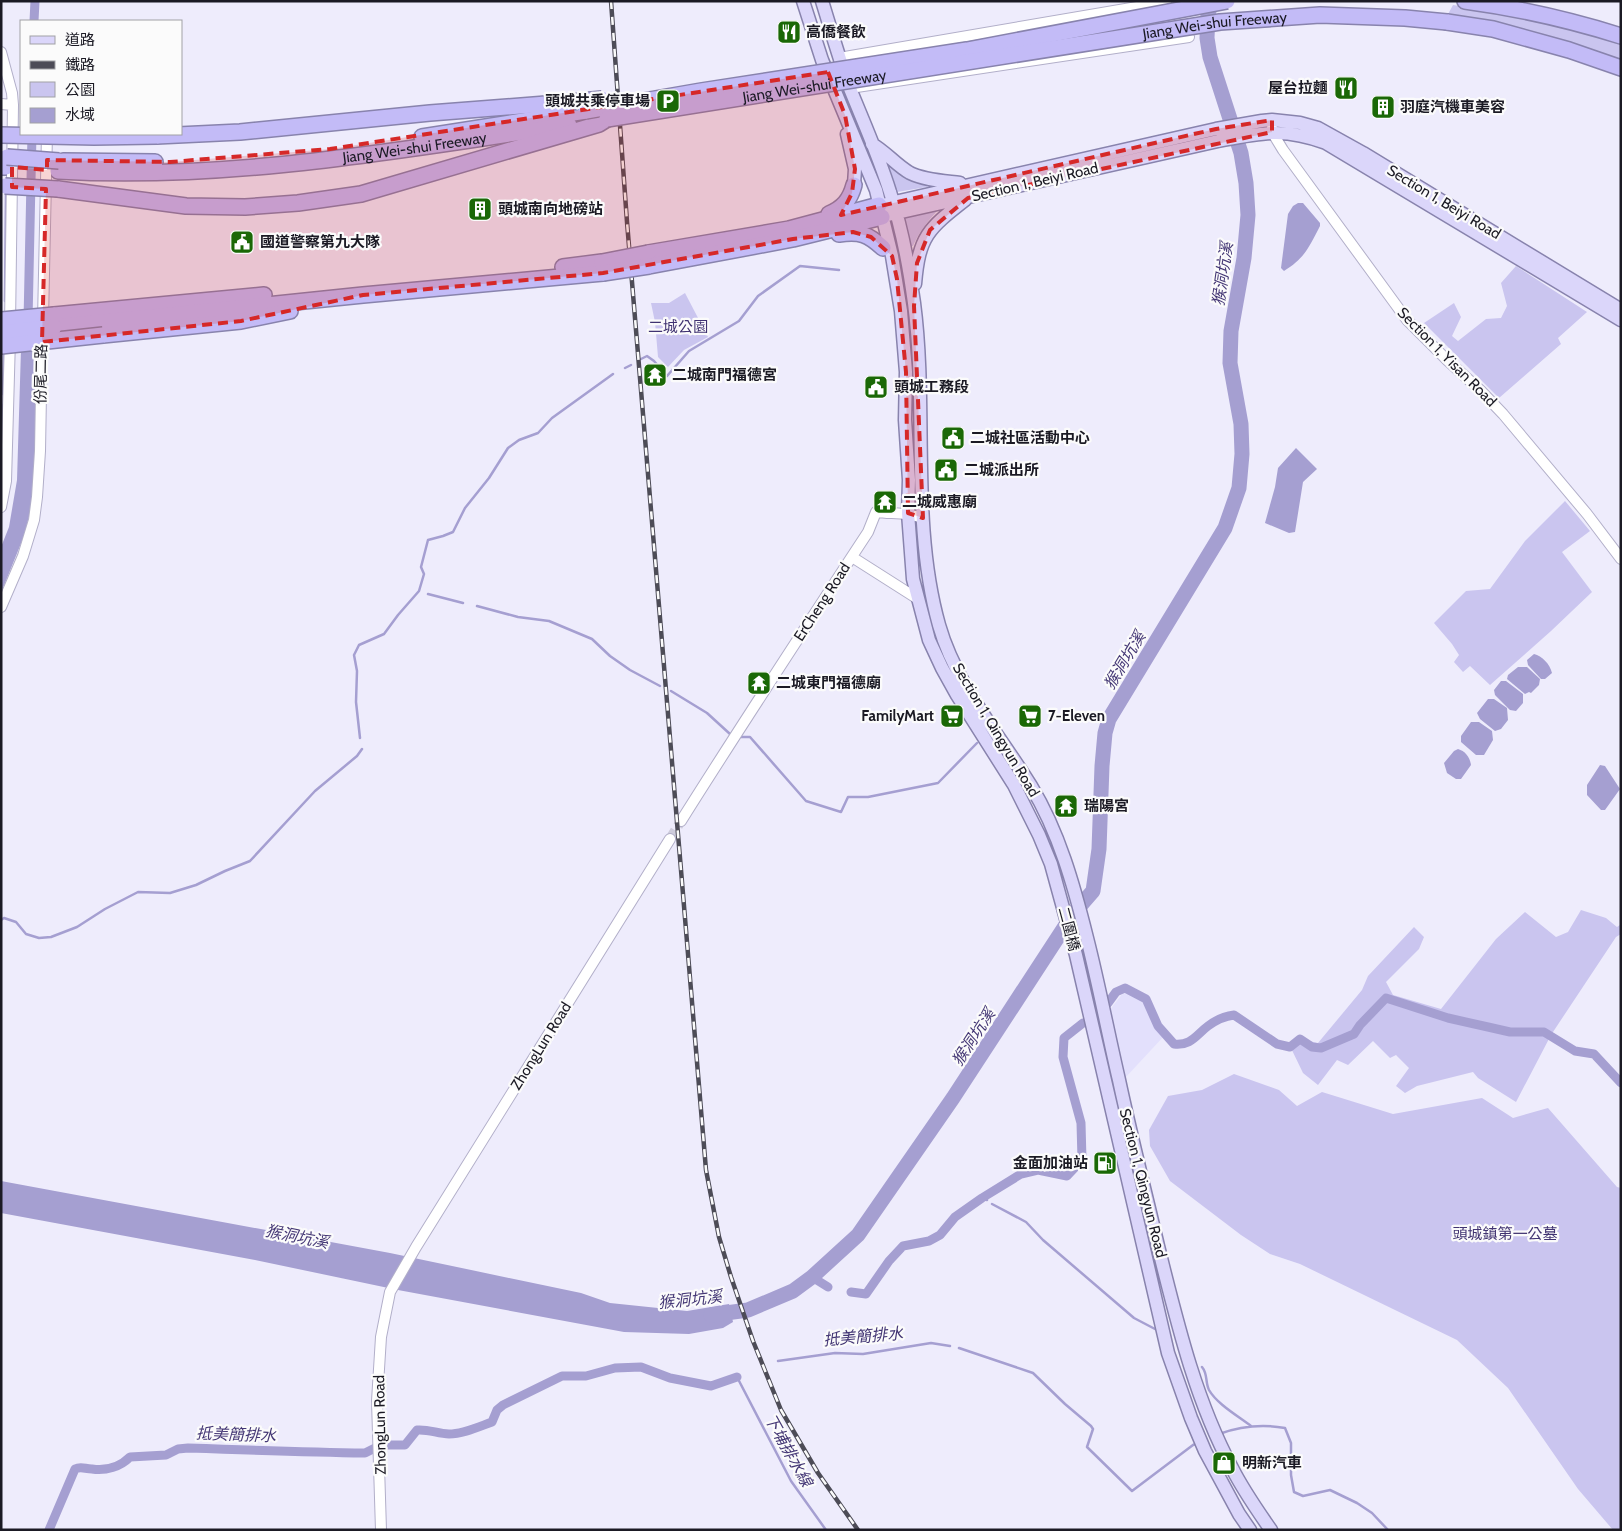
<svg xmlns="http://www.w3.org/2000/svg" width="1622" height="1531" font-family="Cabin,'Noto Sans TC',sans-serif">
<rect width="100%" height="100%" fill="#eeecfc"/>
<!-- built -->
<path fill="#e3e0fc" d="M1123,993L1134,995L1141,1000L1164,1036L1125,1078L1109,1011Z"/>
<!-- green -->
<path fill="#cac5ef" d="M1453,5C1511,13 1565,27 1621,42V61L1447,16Z
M890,164L926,183L929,185L927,187L897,192L887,171Z
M937,209L938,210C928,221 919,232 913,246H910L903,216Z
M1516,266L1587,312L1558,338L1561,344L1499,398L1424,323L1454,303L1461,317L1452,336L1458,341L1486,319L1501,318L1507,306L1501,283Z
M685,293L708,337L684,350L668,367L658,357L655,322L651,303H669Z
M1565,501L1590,531L1562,552L1592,592L1551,631L1490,685L1470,666L1463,672L1454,662L1459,655L1452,644L1434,623L1466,591L1490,589L1525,541Z
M1581,910L1606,918L1617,927L1620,925L1621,920V934L1616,937L1551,1035L1516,1102L1478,1078L1473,1072L1417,1086L1405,1093L1396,1086L1409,1068L1396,1055L1390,1058L1373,1041L1348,1065L1337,1060L1318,1085L1303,1073L1289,1044L1299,1039L1318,1043L1362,990L1368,976L1414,927L1424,937L1419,949L1386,982L1393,995L1441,1009L1496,939L1525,912L1556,937L1568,932Z
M1234,1074L1279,1090L1297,1106L1322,1092L1393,1114L1482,1098L1513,1118L1548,1108L1617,1187L1621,1188V1530H1613L1578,1489L1508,1388L1457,1340L1300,1264L1270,1254L1241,1235L1170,1181L1150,1146L1149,1130L1168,1096L1202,1090Z"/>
<!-- water -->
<path fill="#a59fd1" d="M1298,203H1303L1320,223V226C1309,247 1305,258 1284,271L1281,268L1288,214L1293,206Z
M37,348L34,497L24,536L1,593V547L9,527L17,480L21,349Z
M1296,448L1317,469L1303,482L1295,532L1289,533L1265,523L1275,487L1278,468Z
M1534,654C1542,656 1550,664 1552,673L1545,679H1541L1528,665L1527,660Z
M1518,667H1527L1540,679L1539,685L1531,693L1529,692L1525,694L1507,679L1508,675Z
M1501,681H1506L1523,694V703L1516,711L1510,710L1495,695L1494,690Z
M1488,699H1494L1507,708L1508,720L1501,729L1495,731L1480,719L1477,713Z
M1471,722H1479L1492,731L1493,740L1484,755H1476L1461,742V736Z
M1458,749C1465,751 1470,757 1471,765L1461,779H1456L1447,773L1444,763L1454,751Z
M1600,765L1605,766L1620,789L1605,810H1601L1587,795V785Z
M1,1181L390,1253L581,1293L610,1303L687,1311L729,1304L733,1322L723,1328L689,1334L624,1332L398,1290L255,1260L1,1213Z"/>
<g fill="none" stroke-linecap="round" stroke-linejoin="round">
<!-- stream -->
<path stroke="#a59fd1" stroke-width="2.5" d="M5,301L6,192
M641,359L647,356L654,361L667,376L689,351L739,321L758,296L800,266L839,270
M625,368L631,365
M3,394L4,351
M2,431L3,405
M428,594L463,603
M477,606L518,617L549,621L592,639L610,656L630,670L660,686
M671,691L707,713L730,734H733
M741,737H750L806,801L841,812L848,797H868L938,783L977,743
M360,738L356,702L357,671L354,655L359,645L384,634L398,615L419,591L424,574L421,567L428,540L443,536L453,532L465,508L489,478L508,448L519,440L538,433L552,418L613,374
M1,920L4,918L16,922L26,934L39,938L51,937L77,927L105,909L138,892L170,893L196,885L225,871L250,861L315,791L357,756L362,749
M982,1198L987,1200
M992,1204L1026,1222L1043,1240L1134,1318L1155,1329
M959,1348L1033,1373L1065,1404L1091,1426L1093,1429L1087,1447L1132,1491L1193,1445L1198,1443
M778,1361L835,1353L863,1354L931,1343L950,1346
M1202,1367C1208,1374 1205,1382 1209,1390C1217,1404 1238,1416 1251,1426
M737,1377L791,1481L826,1530
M1219,1434C1241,1426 1263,1424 1285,1428L1291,1443V1475L1294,1492L1303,1496L1330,1490L1357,1503L1372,1513L1388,1530"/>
<!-- canal -->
<path stroke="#a59fd1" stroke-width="9" d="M34,21L35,1
M28,321L32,134
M1108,1003L1116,992L1125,988L1146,999L1158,1026L1174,1044C1191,1046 1196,1035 1208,1026C1216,1020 1225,1016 1234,1015L1277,1044L1290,1047L1300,1039L1312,1047L1321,1048L1354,1034L1360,1025L1386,998L1448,1018L1488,1027L1510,1032H1544L1575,1051L1594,1054L1621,1083
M812,1277L828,1287
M851,1292L866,1294L889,1261L903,1246L929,1241L940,1235L955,1217L982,1198L1021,1174L1038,1170L1067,1176L1082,1160L1081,1123L1063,1057L1064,1038L1083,1023
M383,1445H405L417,1430C429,1429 438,1434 449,1434C463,1434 478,1427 492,1422L497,1410L503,1405L562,1376H586L615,1368L641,1367L670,1378L711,1386L737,1377
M49,1530L75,1469C81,1466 85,1469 92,1469C106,1471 120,1467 130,1457L166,1455L178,1449L188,1448C247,1450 306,1452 365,1453L375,1448"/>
<!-- river -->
<path stroke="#a59fd1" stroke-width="15" d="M711,1315L748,1310L793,1291L812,1277L858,1235L953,1098L1073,914L1093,891L1099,849L1102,766L1105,733L1109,719L1225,528L1239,488L1242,454L1241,424L1230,363L1231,331L1244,258L1248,215L1246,183L1241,153L1210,57L1207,38L1208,14L1212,1"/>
<!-- minor-tunnel -->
<path stroke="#ceccdc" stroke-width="10" stroke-dasharray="10 5" stroke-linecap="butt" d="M670,839L681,821"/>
<!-- minor casing -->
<g stroke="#b2afc9" stroke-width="12">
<path id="minor" d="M1,52L12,93L13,105L10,325
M839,58L1166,2
M850,88L1189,37
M1,104L13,105
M1272,128V132L1283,150L1407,320L1447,360L1481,391L1503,414L1587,514L1621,559
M43,320L47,134
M1,507L6,481L10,339
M852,557L918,599
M1,607L23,556L34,520L37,497L40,451L42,337
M681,821C742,724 805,628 868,532L876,512C894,514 905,512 923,518
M381,1530L377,1401L381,1337L390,1292L416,1247L670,839"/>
</g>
<!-- major casing -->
<g stroke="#8883ad" stroke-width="15">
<path id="major" d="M803,1L822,60L876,190L892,256L901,311L906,372L905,420L909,480L908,513L913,579L929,640L942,668L957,695L1014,785L1039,835L1051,864L1076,955L1168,1353L1191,1418L1205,1451L1239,1514L1250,1530
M822,1C831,30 839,58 849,86C863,121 879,156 890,192C902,228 909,266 914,303C928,409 910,522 939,625C956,685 999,734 1031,786C1059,832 1074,886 1087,938C1099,985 1108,1033 1119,1080C1131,1136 1145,1191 1158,1246C1177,1322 1195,1399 1232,1468C1243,1490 1257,1510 1271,1530
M847,134L855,169L854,185
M872,144C885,151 896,165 910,173C924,180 944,181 960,183
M886,204L1216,129L1262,121L1272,120L1300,123L1318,128L1363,153L1621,310
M888,215L1218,141C1260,133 1284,127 1326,143L1621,320
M915,284C919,236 928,229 965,200"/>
</g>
<!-- highway casing -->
<g stroke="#8883ad" stroke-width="18">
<g id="highway">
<path d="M1465,1C1517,8 1570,20 1621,36"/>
<path d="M1447,22L1493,29L1569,50L1621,68"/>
<path d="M157,136L240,132L430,113L571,102"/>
<path d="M422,137L586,111"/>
<path d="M63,161L155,162"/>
<path d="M1,167H6"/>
<path id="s1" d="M58,171C230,181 400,150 569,125"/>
<path d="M58,189L186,206L245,207L298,203L361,194L599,124L607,119"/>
<path d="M829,214C843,208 850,200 854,185"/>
<path d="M839,234C860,231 868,234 883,248"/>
<path d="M648,253L789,229L879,205"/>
<path d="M649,266L793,239L882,217"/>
<path d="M563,267L602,262"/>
<path d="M54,315L264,295"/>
<path d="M54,327L363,295L603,273"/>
<path d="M103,335L241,321L290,311"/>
</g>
</g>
<!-- minor -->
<use href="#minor" stroke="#fff" stroke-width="10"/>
<!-- major -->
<use href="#major" stroke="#dbd6fa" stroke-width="12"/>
<!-- highway -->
<use href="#highway" stroke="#c3bbf7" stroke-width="15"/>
<!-- rail casing -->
<g stroke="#4d4c57" stroke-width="4.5">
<path id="rail" d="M611,1L627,222L706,1170L719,1237L731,1277L753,1341L781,1410L818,1473L858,1530"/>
</g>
<!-- rail -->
<use href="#rail" stroke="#fbfbfb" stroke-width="2.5" stroke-dasharray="8" stroke-linecap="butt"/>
<!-- highway-bridge casing -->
<g stroke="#8883ad" stroke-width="18" stroke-linecap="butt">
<g id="highway-bridge">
<path d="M571,102L602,99"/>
<path d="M586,111L701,91L967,50L1227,1"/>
<path id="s2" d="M607,119L1220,22L1320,15L1405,18L1447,22"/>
<path d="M1,135L94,137L157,136"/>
<path d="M7,157L59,161"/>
<path d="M5,186L58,189"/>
<path d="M602,262L648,253"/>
<path d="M603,273L649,266"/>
<path d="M2,320L54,315"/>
<path d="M2,333L54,327"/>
<path d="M1,346L103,335"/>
</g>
</g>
<!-- highway-bridge -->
<use href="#highway-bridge" stroke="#c3bbf7" stroke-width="15"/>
</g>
<!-- marked area -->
<path fill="#d62828" fill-opacity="0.2" stroke="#d62828" stroke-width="4" stroke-dasharray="10 6" stroke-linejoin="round" d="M828,72L845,115L855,169L852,193L841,215L1216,129L1272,120V132L968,198L930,230L917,263L914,306L923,518L908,513L906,372L897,279L892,256L871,237L853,232L793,239L603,273L363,295L241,321L42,342L46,189L12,187V167L47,170V160L170,162L330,149Z"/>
<!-- icons -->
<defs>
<g id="restaurant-square" transform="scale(1.25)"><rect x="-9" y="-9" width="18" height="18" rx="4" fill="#1a6806" stroke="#fbfbfb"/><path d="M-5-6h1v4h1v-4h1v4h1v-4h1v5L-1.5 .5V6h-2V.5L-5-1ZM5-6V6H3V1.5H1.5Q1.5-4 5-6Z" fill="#fff"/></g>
<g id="parking-square" transform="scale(1.25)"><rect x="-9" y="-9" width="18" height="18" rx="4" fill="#1a6806" stroke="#fbfbfb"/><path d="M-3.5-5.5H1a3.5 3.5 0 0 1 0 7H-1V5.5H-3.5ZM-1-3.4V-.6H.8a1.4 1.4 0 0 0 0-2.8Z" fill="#fff"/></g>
<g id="building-square" transform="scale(1.25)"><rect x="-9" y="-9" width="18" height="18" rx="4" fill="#1a6806" stroke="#fbfbfb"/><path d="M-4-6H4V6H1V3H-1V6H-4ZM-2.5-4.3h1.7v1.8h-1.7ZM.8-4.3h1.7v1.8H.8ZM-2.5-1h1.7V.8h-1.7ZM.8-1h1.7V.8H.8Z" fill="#fff"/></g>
<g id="civic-square" transform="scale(1.25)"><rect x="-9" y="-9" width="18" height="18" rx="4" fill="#1a6806" stroke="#fbfbfb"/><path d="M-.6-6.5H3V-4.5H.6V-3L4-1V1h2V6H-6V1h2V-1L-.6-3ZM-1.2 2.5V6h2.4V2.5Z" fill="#fff"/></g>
<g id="temple-square" transform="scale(1.25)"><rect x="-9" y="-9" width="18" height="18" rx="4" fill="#1a6806" stroke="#fbfbfb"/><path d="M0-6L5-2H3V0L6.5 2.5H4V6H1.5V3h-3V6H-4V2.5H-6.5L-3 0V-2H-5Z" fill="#fff"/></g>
<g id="supermarket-square" transform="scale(1.25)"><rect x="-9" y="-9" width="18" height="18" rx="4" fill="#1a6806" stroke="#fbfbfb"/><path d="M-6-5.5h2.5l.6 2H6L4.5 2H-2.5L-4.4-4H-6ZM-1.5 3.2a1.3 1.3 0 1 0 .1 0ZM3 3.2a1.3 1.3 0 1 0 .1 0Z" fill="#fff"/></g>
<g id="fuel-square" transform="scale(1.25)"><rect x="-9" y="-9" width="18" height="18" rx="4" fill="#1a6806" stroke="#fbfbfb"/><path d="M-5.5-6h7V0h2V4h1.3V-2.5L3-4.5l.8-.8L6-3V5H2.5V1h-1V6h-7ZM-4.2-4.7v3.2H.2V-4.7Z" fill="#fff"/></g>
<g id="shop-square" transform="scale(1.25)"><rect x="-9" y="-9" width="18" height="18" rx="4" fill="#1a6806" stroke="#fbfbfb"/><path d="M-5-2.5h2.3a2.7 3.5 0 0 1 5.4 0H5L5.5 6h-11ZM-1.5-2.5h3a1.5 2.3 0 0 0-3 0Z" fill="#fff"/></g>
</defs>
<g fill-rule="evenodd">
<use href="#restaurant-square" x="789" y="32"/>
<use href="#restaurant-square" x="1346" y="88"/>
<use href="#parking-square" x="668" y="101"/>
<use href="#building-square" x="1383" y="107"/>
<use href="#building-square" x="480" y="209"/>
<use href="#civic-square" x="242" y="242"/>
<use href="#temple-square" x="655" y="375"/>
<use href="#civic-square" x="876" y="387"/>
<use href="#civic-square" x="953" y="438"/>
<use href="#civic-square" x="946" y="470"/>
<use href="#temple-square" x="885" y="502"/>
<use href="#temple-square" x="759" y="683"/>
<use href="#supermarket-square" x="952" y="716"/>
<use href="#supermarket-square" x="1030" y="716"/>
<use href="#temple-square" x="1066" y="806"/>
<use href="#fuel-square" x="1105" y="1163"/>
<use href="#shop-square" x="1224" y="1463"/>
</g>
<g text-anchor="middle" stroke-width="4.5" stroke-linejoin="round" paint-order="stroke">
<!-- street labels -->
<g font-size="15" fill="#1b1a24" stroke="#fbfbfb">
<text dy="5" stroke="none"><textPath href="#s2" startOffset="615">Jiang Wei-shui Freeway</textPath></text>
<text dy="5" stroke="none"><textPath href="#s2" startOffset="210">Jiang Wei-shui Freeway</textPath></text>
<text dy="5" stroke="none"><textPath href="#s1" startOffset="358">Jiang Wei-shui Freeway</textPath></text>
<text transform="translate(1035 182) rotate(-13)" y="5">Section 1, Beiyi Road</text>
<text transform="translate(1444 202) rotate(31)" y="5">Section 1, Beiyi Road</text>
<text transform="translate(1447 357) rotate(45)" y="5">Section 1, Yisan Road</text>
<text transform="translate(41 374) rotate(-89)" y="5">份尾二路</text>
<text transform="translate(822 602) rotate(-57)" y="5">ErCheng Road</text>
<text transform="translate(996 730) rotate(59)" y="5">Section 1, Qingyun Road</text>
<text transform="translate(1069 929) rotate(75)" y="5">二圍橋</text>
<text transform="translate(541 1046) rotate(-58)" y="5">ZhongLun Road</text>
<text transform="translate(1143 1183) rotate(76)" y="5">Section 1, Qingyun Road</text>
<text transform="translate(380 1425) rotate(-91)" y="5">ZhongLun Road</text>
</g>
<!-- poi labels -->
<g font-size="15" font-weight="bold" fill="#1b1a24" stroke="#fbfbfb" text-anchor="start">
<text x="806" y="37">高僑餐飲</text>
<text x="1328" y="93" text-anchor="end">屋台拉麵</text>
<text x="650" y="106" text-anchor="end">頭城共乘停車場</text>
<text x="1400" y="112">羽庭汽機車美容</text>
<text x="498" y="214">頭城南向地磅站</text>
<text x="260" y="247">國道警察第九大隊</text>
<text x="672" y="380">二城南門福德宮</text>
<text x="894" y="392">頭城工務段</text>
<text x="970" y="443">二城社區活動中心</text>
<text x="964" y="475">二城派出所</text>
<text x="902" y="507">二城威惠廟</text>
<text x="776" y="688">二城東門福德廟</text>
<text x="934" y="721" text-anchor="end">FamilyMart</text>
<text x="1048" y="721">7-Eleven</text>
<text x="1084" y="811">瑞陽宮</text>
<text x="1088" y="1168" text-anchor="end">金面加油站</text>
<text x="1242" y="1468">明新汽車</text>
</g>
<!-- park labels -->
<g font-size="15" fill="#403371" stroke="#fbfbfb">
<text x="678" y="332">二城公園</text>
<text x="1505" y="1239">頭城鎮第一公墓</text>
</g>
<!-- water labels -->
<g font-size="16" font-style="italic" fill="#443775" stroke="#fbfbfb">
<text transform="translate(1222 274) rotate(-82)" y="6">猴洞坑溪</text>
<text transform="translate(1124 660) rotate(-59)" y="6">猴洞坑溪</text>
<text transform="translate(973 1037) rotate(-57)" y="6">猴洞坑溪</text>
<text transform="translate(297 1236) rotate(11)" y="6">猴洞坑溪</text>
<text transform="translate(690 1299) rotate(-6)" y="6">猴洞坑溪</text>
<text transform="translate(863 1336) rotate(-5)" y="6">抵美簡排水</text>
<text transform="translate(236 1434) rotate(2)" y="6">抵美簡排水</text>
<text transform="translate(789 1450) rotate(61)" y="6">下埔排水線</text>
</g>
</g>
<!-- border -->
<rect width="1622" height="1531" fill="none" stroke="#1b1a24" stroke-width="5"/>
<!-- legend -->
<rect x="20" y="20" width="162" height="115" fill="#fbfbfb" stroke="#a1a1a5"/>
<rect x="30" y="36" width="25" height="8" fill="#dbd6fa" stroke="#a1a1a5"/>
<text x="65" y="45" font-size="15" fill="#1b1a24">道路</text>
<rect x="30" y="61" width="25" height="8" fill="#4d4c57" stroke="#a1a1a5"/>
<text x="65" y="70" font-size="15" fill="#1b1a24">鐵路</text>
<rect x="30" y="82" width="25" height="15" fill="#cac5ef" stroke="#a1a1a5"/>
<text x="65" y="95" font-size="15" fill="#1b1a24">公園</text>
<rect x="30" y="108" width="25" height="15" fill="#a59fd1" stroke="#a1a1a5"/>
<text x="65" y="120" font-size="15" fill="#1b1a24">水域</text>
</svg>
